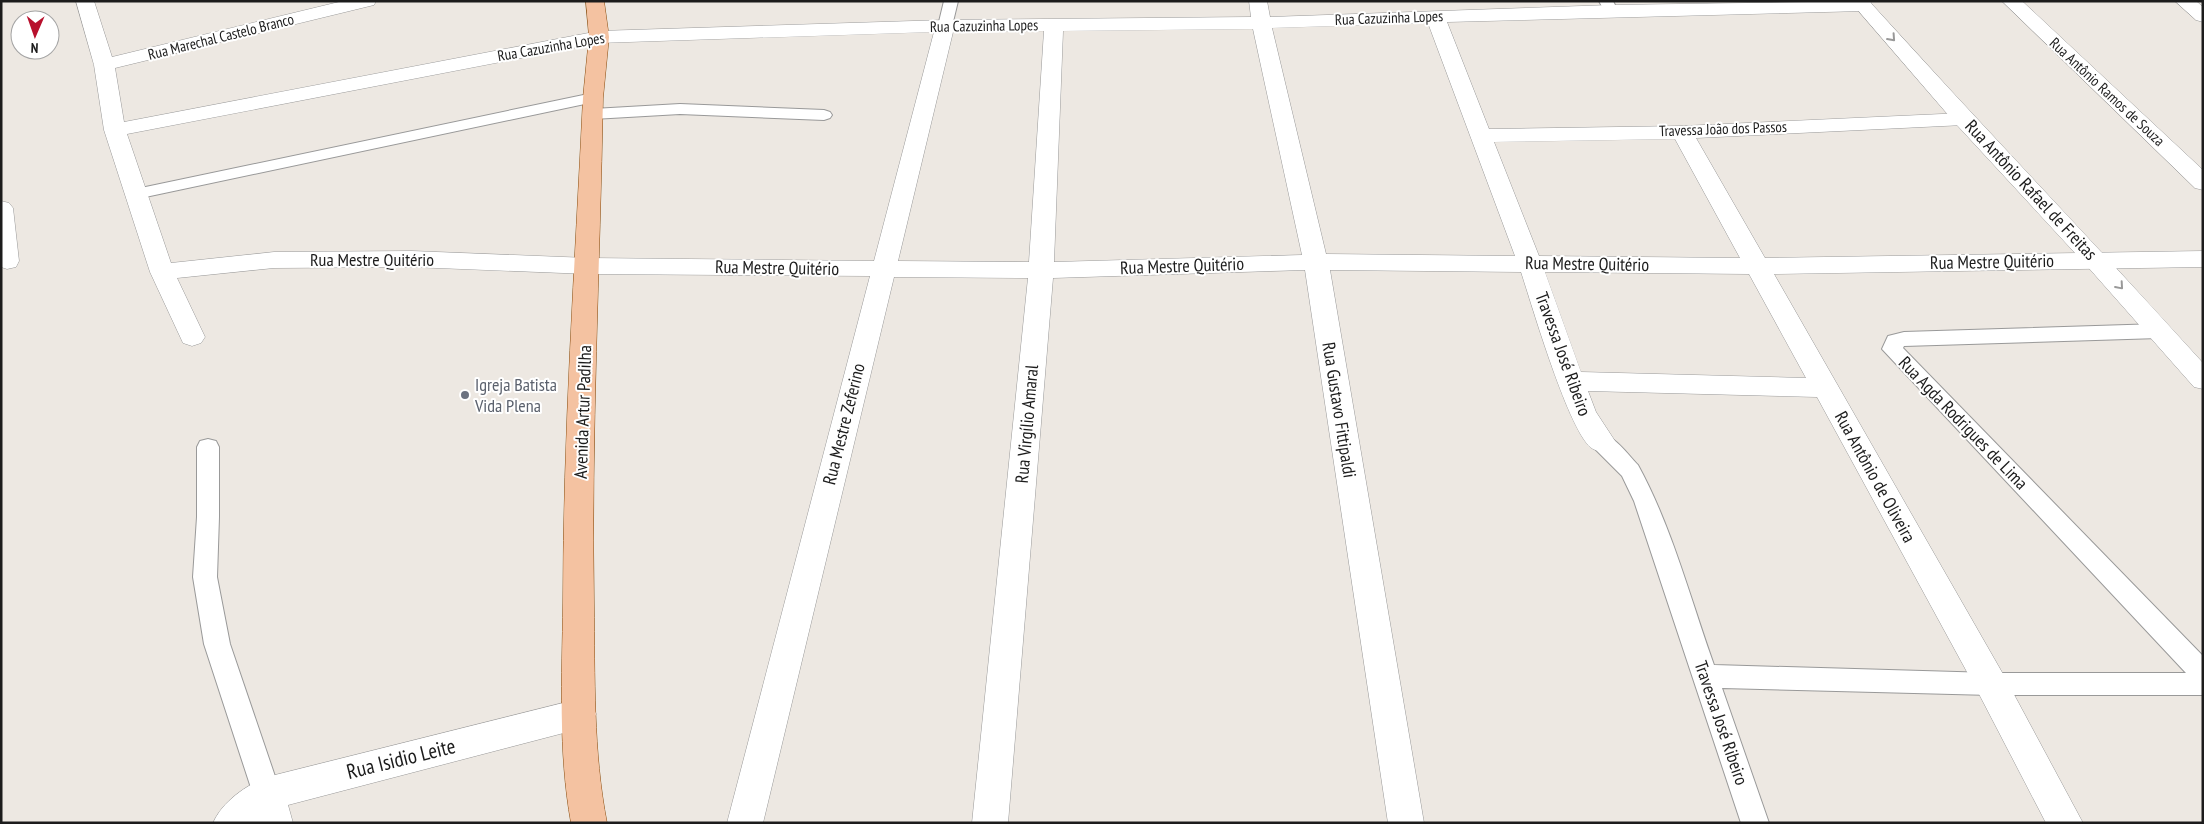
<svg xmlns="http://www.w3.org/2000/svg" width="2204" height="824" font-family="'PT Sans Narrow',sans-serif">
<rect width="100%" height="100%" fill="#ede8e2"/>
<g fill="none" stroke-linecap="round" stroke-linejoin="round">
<!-- service casing -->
<g stroke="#999" stroke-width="2">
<path id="service" d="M944,1H958L952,26L950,29H940L938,26Z
M1599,1H1613L1618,11L1616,14H1606Z
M593,93L599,95L601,98L599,101L136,199L130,198L127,194L130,190L136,189Z
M680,104L824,110L830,112L832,115L830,118L824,120L680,114L593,119L587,117L585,114L587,111L593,109Z
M2159,324L2166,326L2169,331L2166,336L2159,338L1904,346L1903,348L2203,656V695H1991L1722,688L1769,823H1741L1634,501L1622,476L1593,447L1590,441L1593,435C1612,430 1626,453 1638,465C1672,527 1690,598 1714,665L1991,673H2186L1882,349L1888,336L1904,332Z
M208,439L216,441L219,447V517L217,577L230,644L281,794L277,803L267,807L257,803L253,794L204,644L193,577L197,517V447L200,441Z"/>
</g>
<!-- minor casing -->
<g stroke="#999" stroke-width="1">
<path id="minor" d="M76,1H94L112,57L343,1H376L374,5L115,68L124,122L599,31L945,20L1251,17L1249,1H1267L1270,17L1611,5L1870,1L1872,5L1870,9L1863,11L1447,22L1489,129L1682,126L1964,113L1972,114L1975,119L1972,124L1964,125L1696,138L1765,258L2203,251V267L1774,274L2003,674L2083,823H2046L1979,694L1817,397L1588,391L1596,412L1615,441L1611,448C1604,450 1599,452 1593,449C1570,437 1531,302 1521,272L1330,270L1424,823H1388L1305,270L1053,278L1008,823H972L1028,278L894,277L763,823H727L870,276L588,274L412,267L274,268L177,278L205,337L201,343L192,346L183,343L150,272L104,130L94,65ZM1428,23L1515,256L1326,254L1272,28ZM1253,29L1302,255L1054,262L1063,31ZM1044,31L1029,262L898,261L953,32ZM934,32L874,261L588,258L412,251L274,252L171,263L127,134L599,43ZM1675,139L1740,258L1539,256L1494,142ZM1545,272L1749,274L1806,378L1581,372Z
M2002,1H2022L2203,170V190L2195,188Z
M1,201L9,203L13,208L19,261L16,267L7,269L1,267Z
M579,699L591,703L596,714L591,725L579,729L288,805L293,823H213C222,802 246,785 267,777Z"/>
</g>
<!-- tertiary casing -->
<g stroke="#999" stroke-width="1">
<path id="tertiary" d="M1850,1H1869C1979,123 2093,241 2203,363V389L2194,387L2087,266L1956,124Z
M2175,1H2196L2203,7V22L2196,20Z"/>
</g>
<!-- primary casing -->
<g stroke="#884b0c" stroke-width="1">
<path id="primary" d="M586,1H604L609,37L603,98C600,267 591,436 594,604C595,677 593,751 607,823H571C558,751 562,677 563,604C563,435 575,266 583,98L589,37Z"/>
</g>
<!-- service -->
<use href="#service" fill="#fff" fill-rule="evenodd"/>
<!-- minor -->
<use href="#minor" fill="#fff" fill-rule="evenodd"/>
<!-- tertiary -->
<use href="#tertiary" fill="#fff" fill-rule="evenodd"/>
<!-- primary -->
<use href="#primary" fill="#f4c2a1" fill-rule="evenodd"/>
</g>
<!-- one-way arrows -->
<defs><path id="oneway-chevron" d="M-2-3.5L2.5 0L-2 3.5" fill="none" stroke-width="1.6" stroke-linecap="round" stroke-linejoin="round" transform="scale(1.25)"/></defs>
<g stroke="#999">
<use href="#oneway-chevron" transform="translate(1892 38) rotate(48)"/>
<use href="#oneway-chevron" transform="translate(2120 286) rotate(49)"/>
</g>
<!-- markers -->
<circle fill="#6b7280" stroke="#fff" stroke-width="2" cx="465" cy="395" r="5"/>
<g text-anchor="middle" stroke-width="4" stroke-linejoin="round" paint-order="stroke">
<!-- far-street labels -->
<g font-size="15" fill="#1c1c1c" stroke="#fff">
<text transform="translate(1389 18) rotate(-2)" y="5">Rua Cazuzinha Lopes</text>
<text transform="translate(984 26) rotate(-1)" y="5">Rua Cazuzinha Lopes</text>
<text transform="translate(221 37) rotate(-14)" y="5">Rua Marechal Castelo Branco</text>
<text transform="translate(551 47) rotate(-10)" y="5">Rua Cazuzinha Lopes</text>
<text transform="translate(2107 92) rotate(43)" y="5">Rua Antônio Ramos de Souza</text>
<text transform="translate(1723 129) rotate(-2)" y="5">Travessa João dos Passos</text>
</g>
<!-- street labels -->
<g font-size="18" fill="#1c1c1c" stroke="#fff">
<text transform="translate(2031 190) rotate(47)" y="6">Rua Antônio Rafael de Freitas</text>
<text x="372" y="266">Rua Mestre Quitério</text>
<text transform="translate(1992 262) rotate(-1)" y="6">Rua Mestre Quitério</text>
<text transform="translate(1587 264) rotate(1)" y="6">Rua Mestre Quitério</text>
<text transform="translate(1182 266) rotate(-2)" y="6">Rua Mestre Quitério</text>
<text transform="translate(777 268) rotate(1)" y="6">Rua Mestre Quitério</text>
<text transform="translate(1563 354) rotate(70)" y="6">Travessa José Ribeiro</text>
<text transform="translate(1339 410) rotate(81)" y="6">Rua Gustavo Fittipaldi</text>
<text transform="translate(583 412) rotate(-88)" y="6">Avenida Artur Padilha</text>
<text transform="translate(1963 423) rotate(46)" y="6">Rua Agda Rodrigues de Lima</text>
<text transform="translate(844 424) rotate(-76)" y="6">Rua Mestre Zeferino</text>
<text transform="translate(1027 424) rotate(-85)" y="6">Rua Virgílio Amaral</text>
<text transform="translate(1875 477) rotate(61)" y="6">Rua Antônio de Oliveira</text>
<text transform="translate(1721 723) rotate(71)" y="6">Travessa José Ribeiro</text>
</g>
<!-- worship labels -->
<g font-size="18" fill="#5b616d" stroke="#fff" text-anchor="start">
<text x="475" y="391">Igreja Batista<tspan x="475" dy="21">Vida Plena</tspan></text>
</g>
<!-- near-street labels -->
<g font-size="21" fill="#1c1c1c" stroke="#fff">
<text transform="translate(401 759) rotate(-14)" y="7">Rua Isidio Leite</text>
</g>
</g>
<!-- border -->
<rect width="2204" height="824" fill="none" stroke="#1c1c1c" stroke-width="5"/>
<!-- north arrow -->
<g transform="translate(35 35) rotate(182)"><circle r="24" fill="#ffffff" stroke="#a4a4a4"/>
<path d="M0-4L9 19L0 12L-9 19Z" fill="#b8102c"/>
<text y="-8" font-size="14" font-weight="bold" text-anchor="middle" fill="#1c1c1c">N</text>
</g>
</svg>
